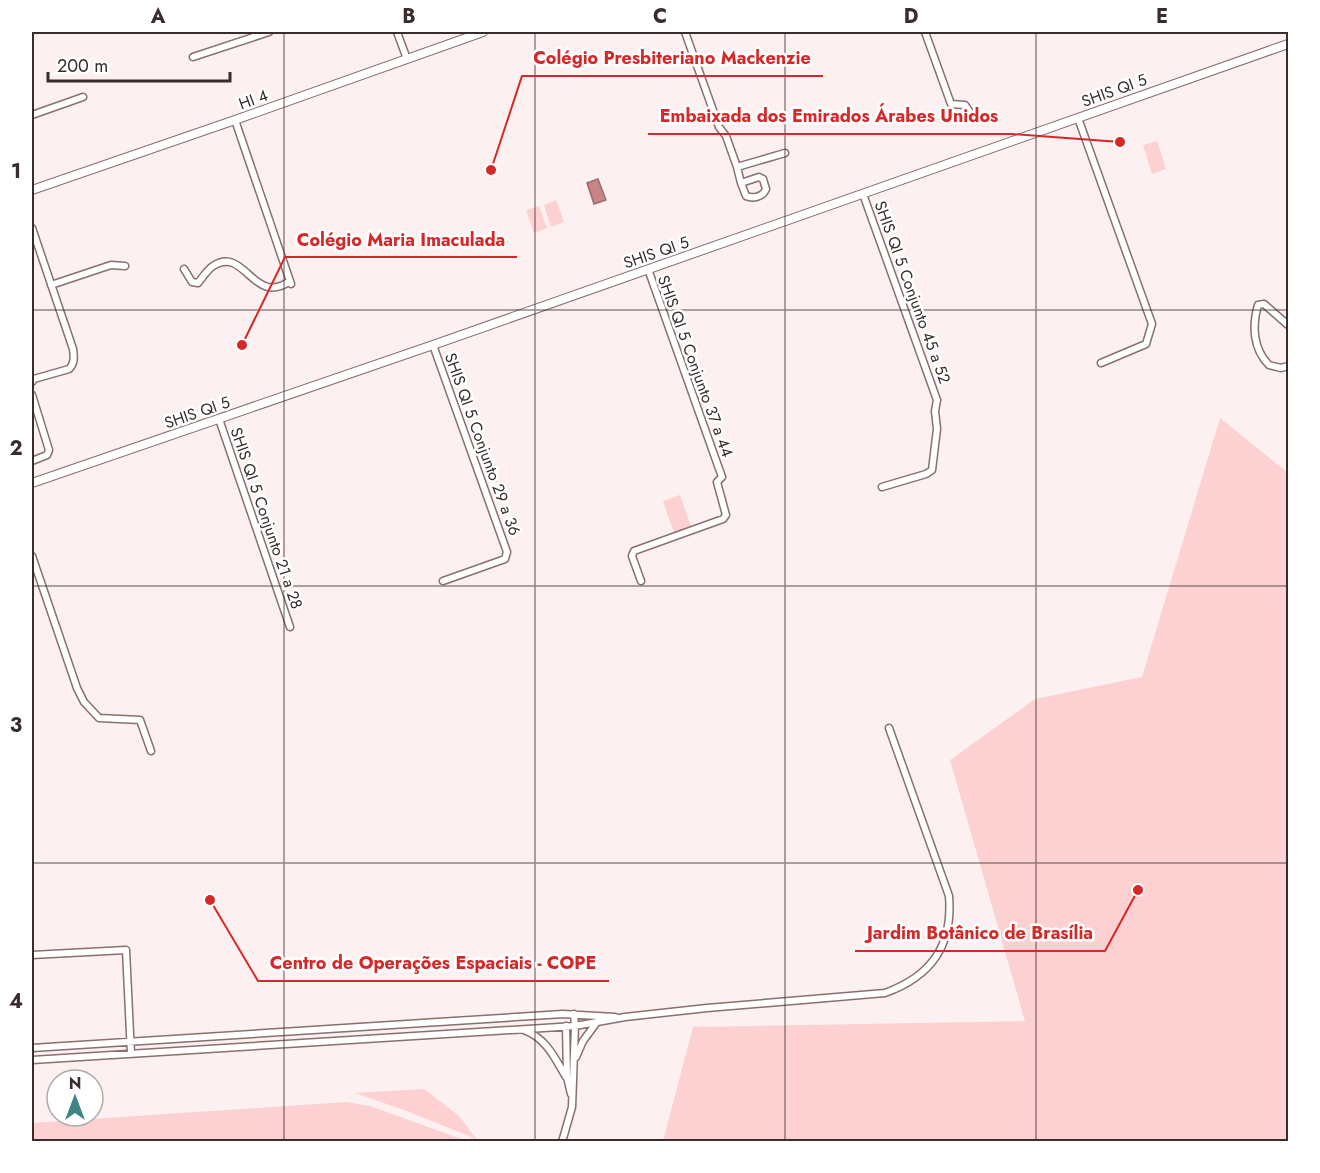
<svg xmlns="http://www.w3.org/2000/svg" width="1320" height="1173" font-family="Jost,sans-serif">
<rect width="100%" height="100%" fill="#fcf0f0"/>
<!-- green -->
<path fill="#fdd1d1" d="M1157,141L1166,169L1152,174L1143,145Z
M556,200L564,222L551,227L544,205Z
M539,206L547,228L534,233L526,210Z
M1220,418L1288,473V1141H663L693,1027L1025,1021L950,760L1035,699L1142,677Z
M680,495L691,527L674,533L663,501Z
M424,1089L459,1116L478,1141L469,1136L404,1110L355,1093Z
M347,1102L370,1106L467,1141H32V1123Z"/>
<!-- water -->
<path fill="#c68688" stroke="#9b6b6c" stroke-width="1.5" d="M598,179L606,200L594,204L587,183Z"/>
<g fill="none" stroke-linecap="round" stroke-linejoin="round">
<!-- minor casing -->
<g stroke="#896f6f" stroke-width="9">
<path id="minor" d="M397,32L407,59
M685,32L719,127L726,136L737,167
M925,32L951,104L965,105L971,114
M193,57L269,32
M32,115L83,97
M1078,118L1152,324L1146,344L1101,363
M235,120L291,284
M741,183L746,196C753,199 763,197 766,189L763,179L759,177L741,183L737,167L785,153
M863,194L937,400L935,411L937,429L932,470L926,474L882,487
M32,228L73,349C74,357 75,363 69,369L34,379L32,382
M184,269L192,282L198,283C203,277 207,270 213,266C245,245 253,307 290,281
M51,285L111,265L125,266
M1288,325L1264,304L1258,305C1252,326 1253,349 1269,365L1281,368L1288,366
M433,345L507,552L505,559L443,581
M32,395L49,450L47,455L32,461
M219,419L290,627
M32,556L77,688L84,702L99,718L140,720L151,751
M641,581L632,556L634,551L723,519L726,515L717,482L722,477L648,269
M32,955L126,950L131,1054
M566,1026L567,1077L571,1094
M524,1030C546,1038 555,1058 566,1077
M32,1048L563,1014L615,1017
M576,1057L583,1041L597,1022
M32,1060L575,1026L625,1017L707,1008L885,993C932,976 953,945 949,896L889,728
M562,1142L572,1107L575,1026L574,1014"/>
</g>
<!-- tertiary casing -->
<g stroke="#896f6f" stroke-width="10">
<path id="tertiary" d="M32,190L235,120L483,32
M32,483L433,345L1288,44"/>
</g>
<!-- minor -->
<use href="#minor" stroke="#fff" stroke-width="6"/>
<!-- tertiary -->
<use href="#tertiary" stroke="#fff" stroke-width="8"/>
</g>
<!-- grid -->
<path fill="none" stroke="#382c2c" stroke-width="1.5" stroke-opacity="0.55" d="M284,32V1142M535,32V1142M785,32V1142M1036,32V1142M32,310H1288M32,586H1288M32,863H1288"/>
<g text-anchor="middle" stroke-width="5" stroke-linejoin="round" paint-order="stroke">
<!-- street labels -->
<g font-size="16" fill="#382c2c" stroke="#fff">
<text transform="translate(1114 90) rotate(-20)" y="6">SHIS QI 5</text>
<text transform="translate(253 99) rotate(-20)" y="6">HI 4</text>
<text transform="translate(656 252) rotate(-19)" y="6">SHIS QI 5</text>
<text transform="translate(913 292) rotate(70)" y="6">SHIS QI 5 Conjunto 45 a 52</text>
<text transform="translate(696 366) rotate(70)" y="6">SHIS QI 5 Conjunto 37 a 44</text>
<text transform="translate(197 412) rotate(-19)" y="6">SHIS QI 5</text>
<text transform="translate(483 444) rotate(70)" y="6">SHIS QI 5 Conjunto 29 a 36</text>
<text transform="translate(267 518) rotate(71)" y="6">SHIS QI 5 Conjunto 21 a 28</text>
</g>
</g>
<!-- callouts -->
<path fill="none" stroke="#d62828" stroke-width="2" d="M491 170L522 76H823M1120 142L1011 134H648M242 345L285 257H517M1138 890L1105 951H855M210 900L258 981H609"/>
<g fill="#d62828" stroke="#fff" stroke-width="2">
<circle cx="491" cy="170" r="6"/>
<circle cx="1120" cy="142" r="6"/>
<circle cx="242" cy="345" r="6"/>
<circle cx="1138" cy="890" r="6"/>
<circle cx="210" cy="900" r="6"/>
</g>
<g font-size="18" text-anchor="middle" font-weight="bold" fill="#d62828" stroke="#fff" stroke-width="5" stroke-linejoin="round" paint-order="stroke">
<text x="672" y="64">Colégio Presbiteriano Mackenzie</text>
<text x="829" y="122">Embaixada dos Emirados Árabes Unidos</text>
<text x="401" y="246">Colégio Maria Imaculada</text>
<text x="980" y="939">Jardim Botânico de Brasília</text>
<text x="433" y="969">Centro de Operações Espaciais - COPE</text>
</g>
<!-- border -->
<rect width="1320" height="1173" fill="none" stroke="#ffffff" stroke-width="66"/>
<!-- north arrow -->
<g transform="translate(75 1098)"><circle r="28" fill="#ffffff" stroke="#afabab" stroke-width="1.5"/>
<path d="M0-4.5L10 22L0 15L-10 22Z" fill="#3d8587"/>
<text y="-9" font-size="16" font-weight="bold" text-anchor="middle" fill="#382c2c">N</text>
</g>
<!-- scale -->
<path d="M48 72v9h182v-9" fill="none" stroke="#382c2c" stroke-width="3"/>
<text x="57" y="72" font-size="18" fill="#382c2c" stroke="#ffffff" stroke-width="4.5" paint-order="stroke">200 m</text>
<rect x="33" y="33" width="1254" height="1107" fill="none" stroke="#382c2c" stroke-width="2"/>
<g font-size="20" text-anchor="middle" font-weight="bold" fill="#382c2c">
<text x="158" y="23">A</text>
<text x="409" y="23">B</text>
<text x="660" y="23">C</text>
<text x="911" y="23">D</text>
<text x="1162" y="23">E</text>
<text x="16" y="178">1</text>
<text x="16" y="455">2</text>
<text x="16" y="732">3</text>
<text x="16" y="1008">4</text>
</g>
</svg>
